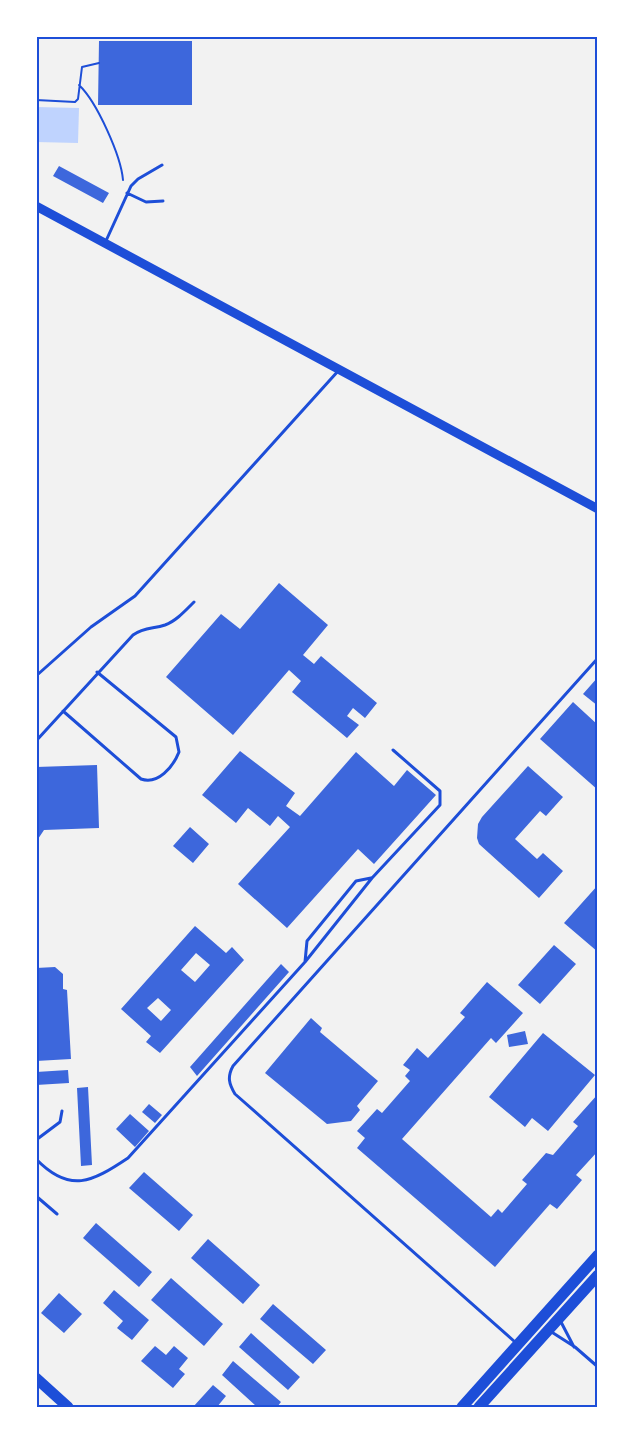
<svg xmlns="http://www.w3.org/2000/svg" width="634" height="1443" font-family="Karla,sans-serif">
<rect width="100%" height="100%" fill="#f2f2f2"/>
<!-- water -->
<path fill="#bfd3fe" d="M36,107L79,108L78,143L36,142Z"/>
<!-- building -->
<path fill="#3d67dc" fill-rule="evenodd" d="M99,41H192V105H98Z
M59,166L109,193L103,203L53,176Z
M279,583L328,625L303,655L314,664L321,656L377,703L365,718L353,708L347,716L359,725L347,738L292,692L301,681L289,670L233,735L166,677L221,614L240,629Z
M598,677V706L583,694Z
M573,702L598,725V790L540,739Z
M240,751L295,793L286,806L300,816L356,752L394,786L407,770L436,795L374,864L358,849L287,928L238,884L290,827L278,816L270,826L248,808L236,823L202,795Z
M97,765L99,828L44,830L36,842V767Z
M528,766L563,797L546,816L540,811L515,839L537,859L543,853L563,871L539,898L479,844L477,838L478,824L482,817Z
M190,827L209,844L193,863L173,846Z
M598,885V952L564,923Z
M195,926L226,953L232,947L244,960L160,1053L146,1042L151,1036L121,1009ZM196,953L210,965L195,982L181,970ZM158,998L171,1010L161,1021L147,1008Z
M554,945L576,964L540,1004L518,985Z
M281,964L289,972L197,1076L190,1067Z
M55,967L63,974V989L67,990L71,1059L36,1061V968Z
M487,982L523,1013L496,1043L491,1038L402,1139L491,1217L498,1209L502,1213L527,1184L522,1180L546,1153L553,1155L578,1126L573,1122L598,1094V1151L576,1175L582,1180L557,1209L550,1204L495,1267L357,1148L365,1138L357,1131L377,1109L382,1113L410,1081L405,1076L410,1070L403,1065L417,1048L428,1058L465,1017L460,1013Z
M311,1018L322,1028L320,1032L378,1081L357,1106L360,1110L351,1121L327,1124L265,1073Z
M525,1031L528,1044L509,1047L507,1035Z
M543,1033L595,1075L548,1131L532,1118L525,1127L489,1097Z
M68,1070L69,1083L36,1085V1072Z
M88,1087L92,1165L81,1166L77,1088Z
M149,1104L162,1115L155,1123L142,1112Z
M130,1114L149,1131L135,1147L116,1129Z
M144,1172L193,1215L179,1231L129,1188Z
M96,1223L152,1272L139,1287L83,1238Z
M208,1239L260,1285L243,1304L191,1258Z
M171,1278L223,1324L204,1346L151,1300Z
M114,1290L149,1320L132,1340L117,1328L123,1321L103,1303Z
M59,1293L82,1314L64,1333L41,1313Z
M273,1304L326,1350L313,1364L260,1319Z
M251,1333L300,1377L288,1390L239,1347Z
M155,1346L166,1355L174,1346L188,1358L179,1369L185,1374L173,1388L141,1361Z
M233,1361L281,1402L277,1407H257L222,1375Z
M213,1385L226,1396L217,1407H193Z"/>
<g fill="none" stroke-linecap="round" stroke-linejoin="round">
<!-- path -->
<path stroke="#1d4ed8" stroke-width="2" d="M79,85C97,102 121,156 123,180
M36,100L75,102L78,99L82,67L99,63"/>
<!-- service -->
<path stroke="#1d4ed8" stroke-width="3" d="M127,193L146,202L163,201
M105,243L131,186L138,179L162,165
M36,676L91,627L135,596L339,370
M63,711L141,779C158,785 173,767 179,752L176,737L97,672
M36,741L133,635C144,627 153,629 165,625C176,621 185,611 194,602
M305,962L307,941L356,881L371,878
M36,1140L60,1122L62,1111
M36,1159C70,1194 92,1182 128,1158L305,962L372,878L440,805V791L393,750
M36,1196L57,1214
M561,1322L574,1347
M550,1331L575,1347L598,1367
M515,1342L235,1094C229,1084 227,1077 233,1066L598,658"/>
<!-- tertiary -->
<path stroke="#1d4ed8" stroke-width="9" d="M36,206L598,509"/>
<!-- primary -->
<path stroke="#1d4ed8" stroke-width="11" d="M462,1407L598,1255
M479,1407L598,1275"/>
<!-- trunk -->
<path stroke="#1d4ed8" stroke-width="11" d="M36,1378L68,1407"/>
</g>
<!-- border -->
<rect width="634" height="1443" fill="none" stroke="#ffffff" stroke-width="75"/>
<rect x="38" y="38" width="558" height="1368" fill="none" stroke="#1d4ed8" stroke-width="2"/>
</svg>
